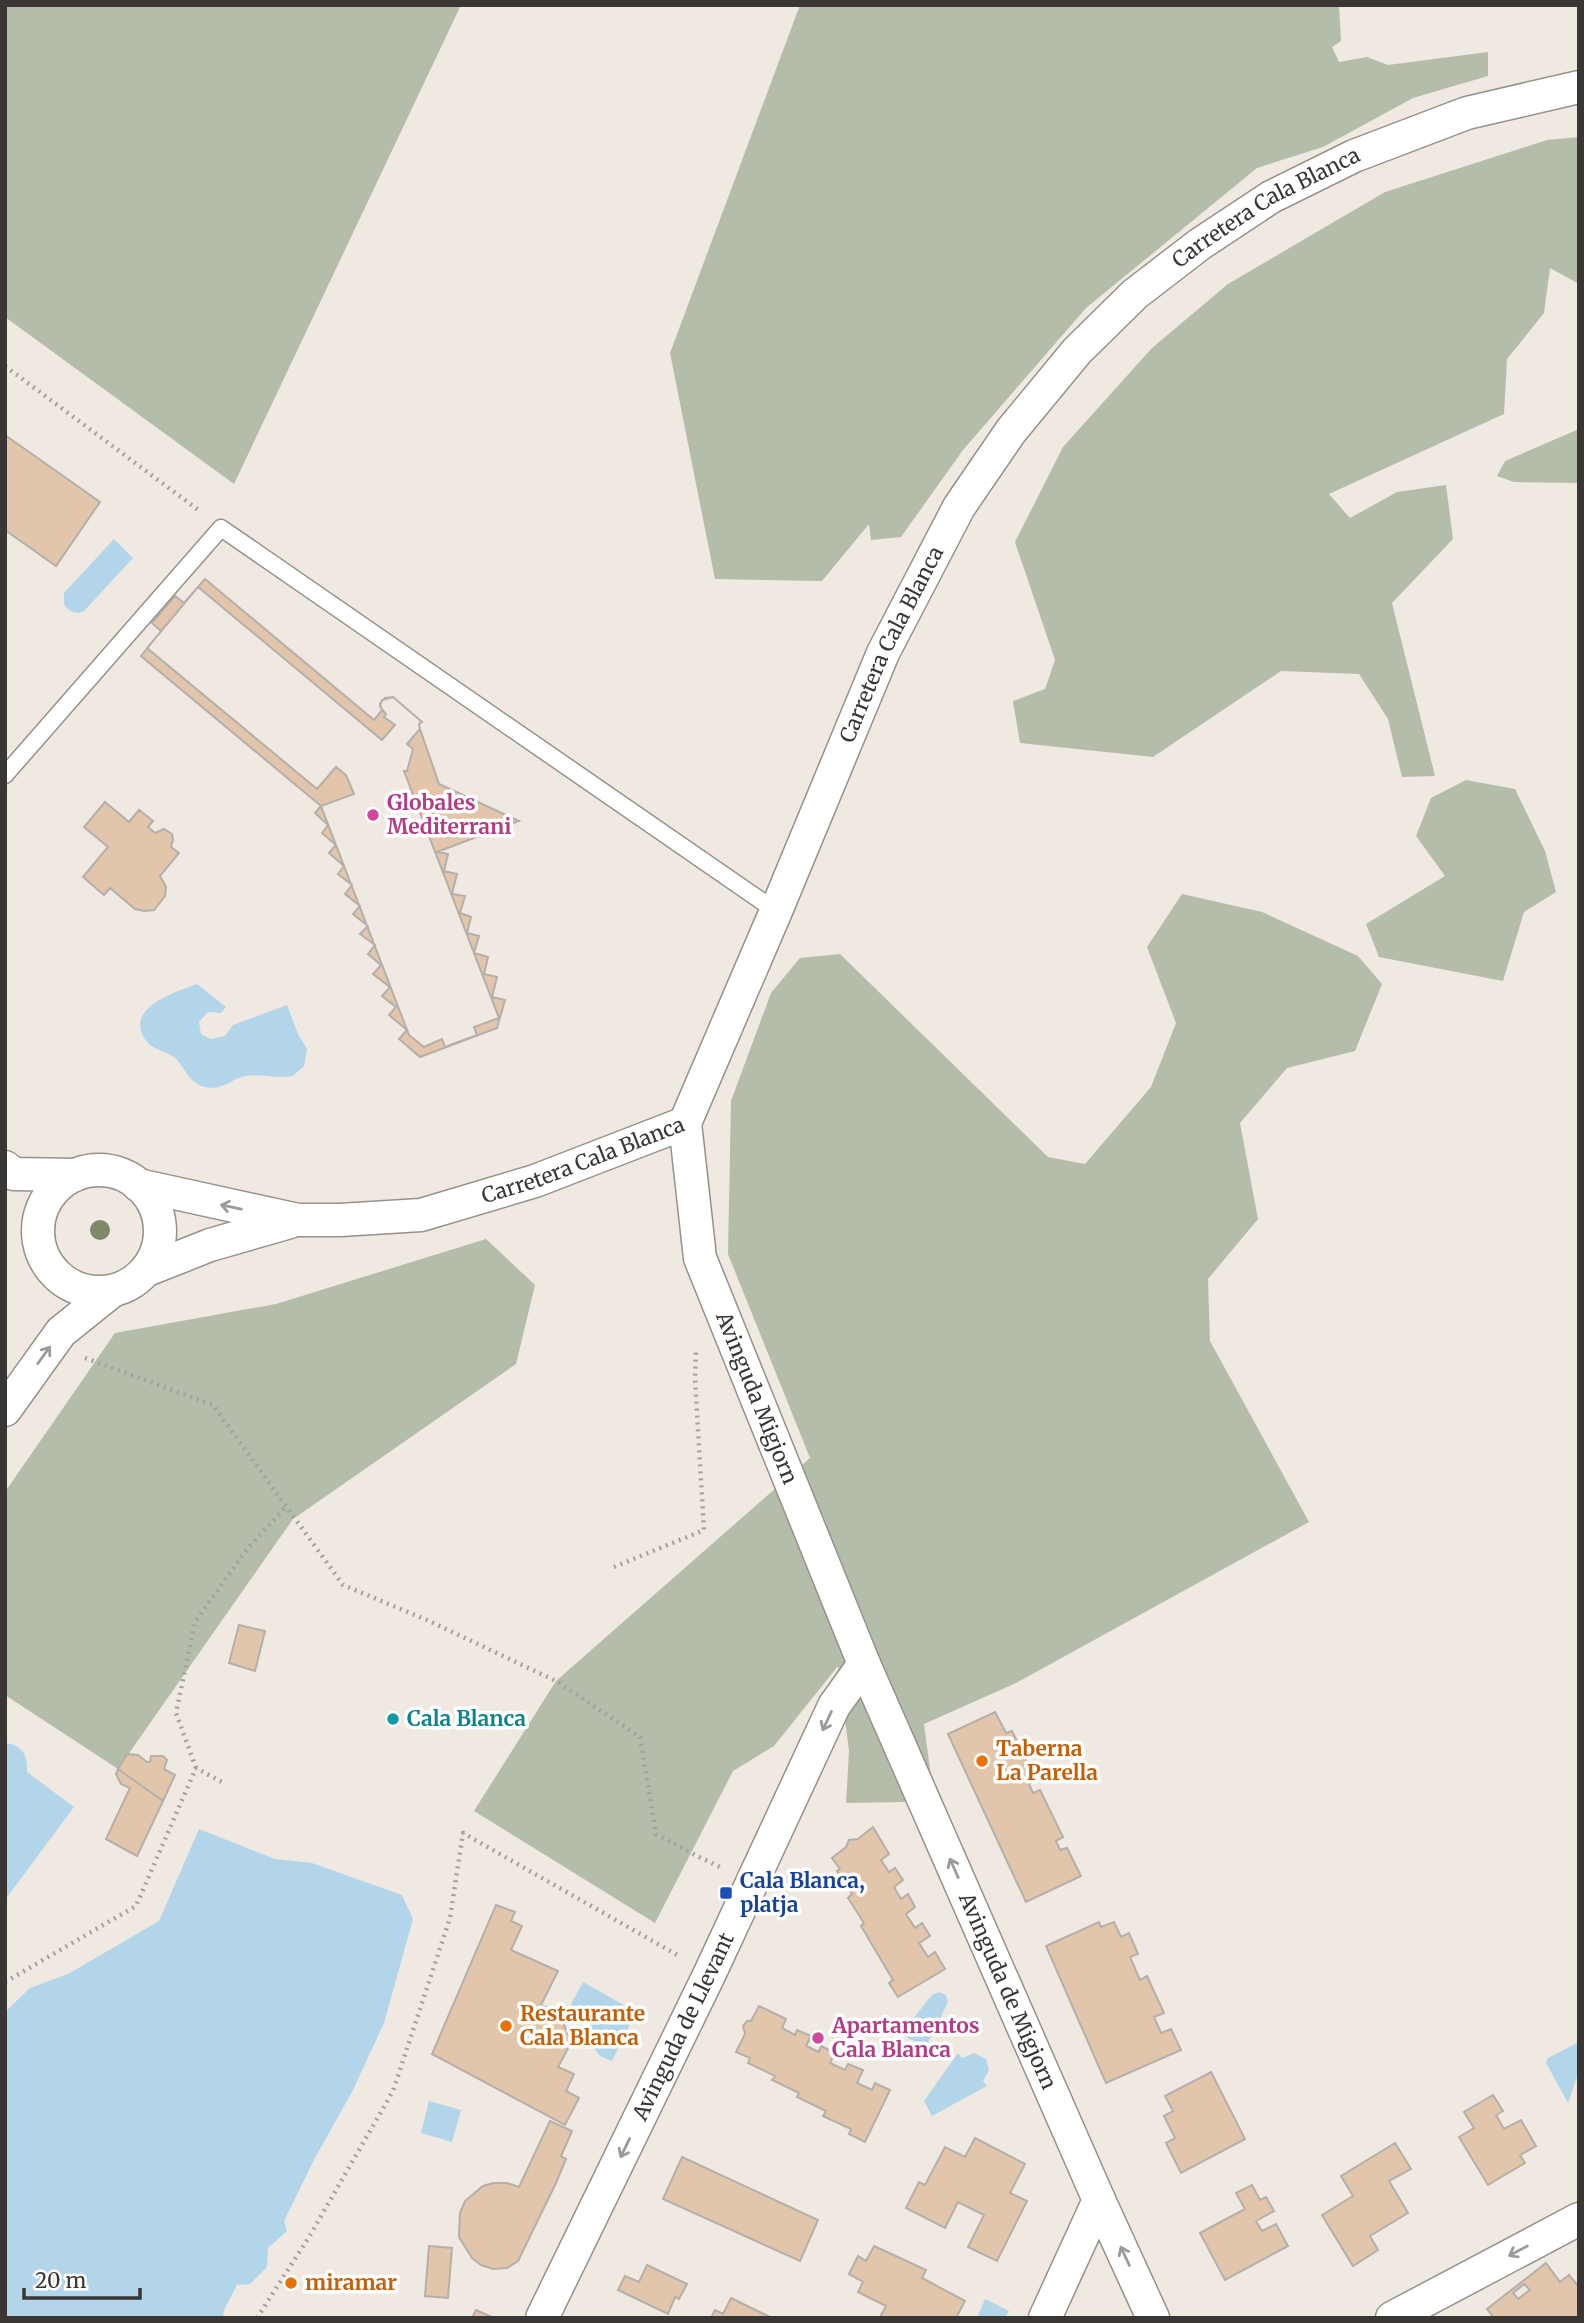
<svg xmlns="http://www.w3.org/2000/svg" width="1584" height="2323" font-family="Merriweather,serif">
<rect width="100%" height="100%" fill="#efe9e2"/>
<!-- green -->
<path fill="#b3bda9" d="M5,5H461L234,484L5,317Z
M800,5H1339L1341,41L1332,47L1339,62L1367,57L1388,65L1488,52V76L1413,98L1323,147L1257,168L1086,308L963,450L901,537L871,540L869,524L822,581L715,579L670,353Z
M1579,137V284L1550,268L1544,313L1507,359L1504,414L1329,494L1350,518L1397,492L1446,485L1453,539L1392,603L1435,776L1402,777L1388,719L1359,674L1281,671L1153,757L1020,743L1013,701L1045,689L1055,660L1015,542L1063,447L1152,348L1228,284L1385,192L1547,140Z
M1579,429V483L1514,482L1497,476L1505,461Z
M1466,780L1515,789L1545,851L1556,892L1524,912L1503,981L1379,957L1366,924L1445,876L1416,836L1431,798Z
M1182,894L1262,912L1358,956L1382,984L1355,1051L1287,1068L1240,1123L1258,1219L1208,1279L1210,1341L1309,1522L1016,1683L924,1724L931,1777L905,1802L846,1803L849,1751L838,1666L774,1746L733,1771L655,1923L474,1811L556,1681L810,1458L728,1254L731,1101L771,993L800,958L840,954L1048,1157L1085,1164L1151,1087L1176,1023L1147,947Z
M486,1239L535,1285L516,1364L293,1519L118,1769L5,1695V1492L115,1333L276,1304Z"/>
<!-- water -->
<path fill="#b3d5ea" d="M114,539L133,558L84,611C76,615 69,612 64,604V593Z
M197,984L226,1007L221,1013L208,1012L199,1022L201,1034L211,1039L225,1036L233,1025L287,1005L298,1034L307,1049L304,1066L293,1076C277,1079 261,1073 245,1076C230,1080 221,1091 205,1087C187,1082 186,1068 175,1058C166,1050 155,1051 147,1042C121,1008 176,992 197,984Z
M5,1743C23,1745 28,1756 27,1772L74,1807L5,1900Z
M199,1829L275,1859L312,1863L402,1895L413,1919L384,2023L353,2090L315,2158L284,2221L287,2231L268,2248L267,2267L250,2284L237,2285L224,2310L223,2318H5V2012L30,1988L70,1973L159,1921Z
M583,1982L636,2012L612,2061L600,2056L588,2040L593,2029L572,2010L570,2006Z
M939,1992L946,1995L948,2002L926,2047L902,2035V2032L932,1995Z
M1579,2042V2071L1568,2103L1546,2063L1548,2058Z
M958,2053L962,2058L974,2053L986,2059L989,2070L983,2081L987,2086L932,2116L924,2101Z
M429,2101L461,2110L452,2142L421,2133Z
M985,2299L1009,2311L1005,2318H977Z"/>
<!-- building -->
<path fill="#e2c6ac" stroke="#b5afa9" stroke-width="2" fill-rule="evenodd" d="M5,435L100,502L56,566L5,530Z
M205,579L374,720L382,710L380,706L382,700L393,697L422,722L419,724L420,729L439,784L519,821L437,852L448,854L444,871L457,874L452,894L465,896L460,913L471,917L467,933L479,936L474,953L488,957L484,974L497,977L492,997L505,1000L497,1028L420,1057L399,1039L407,1030L389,1015L396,1007L382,996L390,987L373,974L381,965L368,954L375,945L360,934L368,926L353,914L360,906L345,894L352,885L338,874L344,866L329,853L336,845L322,833L328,825L315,813L321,806L141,656L161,631L152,623L175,596L184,603Z
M198,587L382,740L395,725L384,717L386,714L381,708L380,703L385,698L393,697L422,722L419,724L420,729L407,744L413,749L407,771H404L499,1018L474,1027L477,1035L445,1047L442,1039L424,1047L409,1035L321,806L354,794L346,775L336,767L317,789L147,648Z
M105,802L129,822L139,810L153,821L148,827L155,833L164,829L172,834L173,840L171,847L179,853L160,876L166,887L165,896L154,910L144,911L135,909L110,888L104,895L83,877L108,847L84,827Z
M239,1625L265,1631L255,1671L229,1663Z
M995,1712L1006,1733L1012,1731L1036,1780L1029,1784L1033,1793L1040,1790L1063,1837L1056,1841L1060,1850L1067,1848L1081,1876L1026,1902L948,1734Z
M127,1754L138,1755L147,1762H150L151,1756H163L167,1760L164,1769L175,1775L163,1801L118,1769Z
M118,1769L163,1801L137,1856L106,1839L130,1788L121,1784L116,1774Z
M873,1827L889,1854L881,1860L889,1872L895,1868L903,1880L894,1887L901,1899L908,1894L915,1907L906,1914L915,1928L922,1923L930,1936L919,1943L928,1957L935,1952L945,1969L898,1997L889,1983L893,1980L861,1926L864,1923L848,1898L852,1894L837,1871L840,1869L832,1858L846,1847L849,1840L858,1839Z
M496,1905L515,1912L511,1921L522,1926L511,1950L558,1971L541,2005L548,2008L546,2011L562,2021L572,2041L558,2067L574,2074L566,2091L579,2098L565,2125L432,2054Z
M1099,1922L1101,1927L1114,1922L1121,1937L1129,1933L1138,1954L1130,1957L1140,1980L1147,1976L1164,2013L1154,2017L1161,2033L1171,2029L1181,2050L1106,2083L1046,1946Z
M759,2006L786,2019L782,2028L795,2035L797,2030L811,2036L806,2046L819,2052L821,2046L835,2053L830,2063L845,2070L848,2064L863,2070L857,2083L872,2090L875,2083L890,2090L865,2142L849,2134L851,2129L823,2116L826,2111L797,2097L799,2093L772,2080L775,2076L748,2063L750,2058L736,2052L745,2034L743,2026L747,2021H751Z
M1211,2072L1245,2139L1181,2173L1166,2143L1175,2138L1164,2116L1173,2111L1165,2096Z
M1493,2095L1503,2111L1496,2115L1504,2129L1521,2120L1536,2146L1520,2155L1525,2163L1488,2185L1459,2137L1474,2128L1464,2112Z
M550,2121L572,2131L561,2156L566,2159L556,2183L518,2261L507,2268L493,2269L481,2265L472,2258L459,2237L460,2213L465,2201L483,2186L493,2183H507L519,2187Z
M975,2138L1025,2164L1010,2193L1027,2201L997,2261L968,2247L984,2215L958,2202L945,2228L906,2208L919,2182L925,2185L945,2147L965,2157Z
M1395,2143L1411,2169L1389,2181L1408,2213L1370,2236L1378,2250L1353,2266L1322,2215L1353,2196L1341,2176Z
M682,2157L818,2220L800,2261L663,2199Z
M1252,2185L1260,2200L1266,2197L1274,2211L1256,2221L1262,2231L1276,2224L1288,2246L1225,2280L1200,2233L1245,2209L1236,2193Z
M429,2246L452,2248L448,2298L425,2296Z
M874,2246L926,2270L922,2278L965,2301L956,2318L880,2317L886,2306L858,2292L863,2282L849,2274L858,2256L866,2261Z
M1546,2263L1560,2282L1569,2275L1579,2287V2318H1494L1487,2309ZM1524,2284L1530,2290L1518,2299L1513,2293Z
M647,2265L687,2284L679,2299L675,2297L668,2314L618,2290L625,2276L639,2282Z
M731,2298L772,2318H711L715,2310L723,2314Z
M476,2310L492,2317L491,2318H472Z"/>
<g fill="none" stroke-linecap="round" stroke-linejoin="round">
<!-- service casing -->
<g stroke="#97918c" stroke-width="19">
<path id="service" d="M5,775L221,528L776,911"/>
</g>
<!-- minor casing -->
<g stroke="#97918c" stroke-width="35">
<g id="minor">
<path id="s1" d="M685,1123L700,1258L864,1664L1099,2200L1153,2318"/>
<path d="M5,1167L14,1174L75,1175"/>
<circle cx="99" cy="1231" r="61"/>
<path id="s2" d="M138,1185L298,1220H340L421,1215L535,1181L685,1123L776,911L883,653L959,507L1011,431L1077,351L1135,294L1200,244L1271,197L1354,156L1467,113L1579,87"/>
<path d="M147,1270L210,1245L290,1222"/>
<path d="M5,1410L61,1332L112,1291"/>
<path id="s3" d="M542,2318L710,1973L834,1706L864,1664"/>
<path d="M1045,2318L1099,2200"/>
<path d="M1392,2318L1579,2219"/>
</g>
</g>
<!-- path -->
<path stroke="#a5a09b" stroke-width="4.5" stroke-dasharray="2 5" stroke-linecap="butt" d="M5,366L201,512
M85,1358L213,1405L343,1585L427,1620L556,1681L640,1737L656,1834L691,1853L722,1868
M614,1567L704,1530L695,1379L696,1349
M196,1768L176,1713L195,1622L247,1549L285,1508
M5,1982L136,1906L196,1768L222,1782
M257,2318L309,2237L393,2091L450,1918L463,1833L679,1956"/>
<!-- service -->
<use href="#service" stroke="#fff" stroke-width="16"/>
<!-- minor -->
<use href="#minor" stroke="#fff" stroke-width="32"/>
</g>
<!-- trees -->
<circle fill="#7f8869" cx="100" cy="1230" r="10"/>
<!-- one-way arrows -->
<defs><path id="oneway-shaft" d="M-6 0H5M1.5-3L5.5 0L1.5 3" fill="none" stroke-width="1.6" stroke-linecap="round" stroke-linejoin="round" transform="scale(1.75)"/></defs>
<g stroke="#9c9a9a">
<use href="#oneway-shaft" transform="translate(231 1207) rotate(-168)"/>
<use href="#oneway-shaft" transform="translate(44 1355) rotate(-54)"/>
<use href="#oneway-shaft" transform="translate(827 1721) rotate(115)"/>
<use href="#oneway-shaft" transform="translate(954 1868) rotate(-114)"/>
<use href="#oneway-shaft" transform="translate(625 2148) rotate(116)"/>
<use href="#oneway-shaft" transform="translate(1518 2251) rotate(152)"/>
<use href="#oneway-shaft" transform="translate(1125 2256) rotate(-115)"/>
</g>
<!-- markers -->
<g fill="#d1479c" stroke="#fff" stroke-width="2.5">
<circle cx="373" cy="815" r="7"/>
<circle cx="818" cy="2038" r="7"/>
</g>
<circle fill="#0f9aa8" stroke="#fff" stroke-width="2.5" cx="393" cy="1719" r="7"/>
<g fill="#e8710a" stroke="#fff" stroke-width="2.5">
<circle cx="982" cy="1761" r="7"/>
<circle cx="506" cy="2026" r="7"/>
<circle cx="291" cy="2283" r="7"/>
</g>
<rect fill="#1a4fb4" stroke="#fff" stroke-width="2.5" x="719" y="1886" width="14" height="14" rx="3.5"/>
<g text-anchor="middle" stroke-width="7" stroke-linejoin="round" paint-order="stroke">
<!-- street labels -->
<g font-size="21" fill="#393634" stroke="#fff">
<text dy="7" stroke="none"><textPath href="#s2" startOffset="1676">Carretera Cala Blanca</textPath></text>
<text dy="7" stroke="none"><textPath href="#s2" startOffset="1088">Carretera Cala Blanca</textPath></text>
<text dy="7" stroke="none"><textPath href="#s2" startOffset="458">Carretera Cala Blanca</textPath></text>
<text dy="7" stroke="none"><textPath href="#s1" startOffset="287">Avinguda Migjorn</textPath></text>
<text dy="7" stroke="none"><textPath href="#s1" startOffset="931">Avinguda de Migjorn</textPath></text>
<text dy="7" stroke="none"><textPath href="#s3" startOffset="324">Avinguda de Llevant</textPath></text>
</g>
<!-- hotel labels -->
<g font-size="21" font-weight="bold" fill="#b23c85" stroke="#fff" text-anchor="start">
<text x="387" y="810">Globales<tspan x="387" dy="24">Mediterrani</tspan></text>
<text x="832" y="2033">Apartamentos<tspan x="832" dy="24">Cala Blanca</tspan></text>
</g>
<!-- culture labels -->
<g font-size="21" font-weight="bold" fill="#0d838f" stroke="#fff" text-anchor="start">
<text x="407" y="1726">Cala Blanca</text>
</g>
<!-- food labels -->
<g font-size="21" font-weight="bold" fill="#c56008" stroke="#fff" text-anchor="start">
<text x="996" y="1756">Taberna<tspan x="996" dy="24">La Parella</tspan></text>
<text x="520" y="2021">Restaurante<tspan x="520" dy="24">Cala Blanca</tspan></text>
<text x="305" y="2290">miramar</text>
</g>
<!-- transit labels -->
<g font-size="21" font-weight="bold" fill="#164399" stroke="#fff" text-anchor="start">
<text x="740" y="1888">Cala Blanca,<tspan x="740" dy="24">platja</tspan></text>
</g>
</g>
<!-- border -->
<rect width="1584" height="2323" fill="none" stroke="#393634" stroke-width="14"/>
<!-- scale -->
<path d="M24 2288v10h116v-10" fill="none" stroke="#393634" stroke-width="3.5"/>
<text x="35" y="2288" font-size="21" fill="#393634" stroke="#ffffff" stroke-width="5" paint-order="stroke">20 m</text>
</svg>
